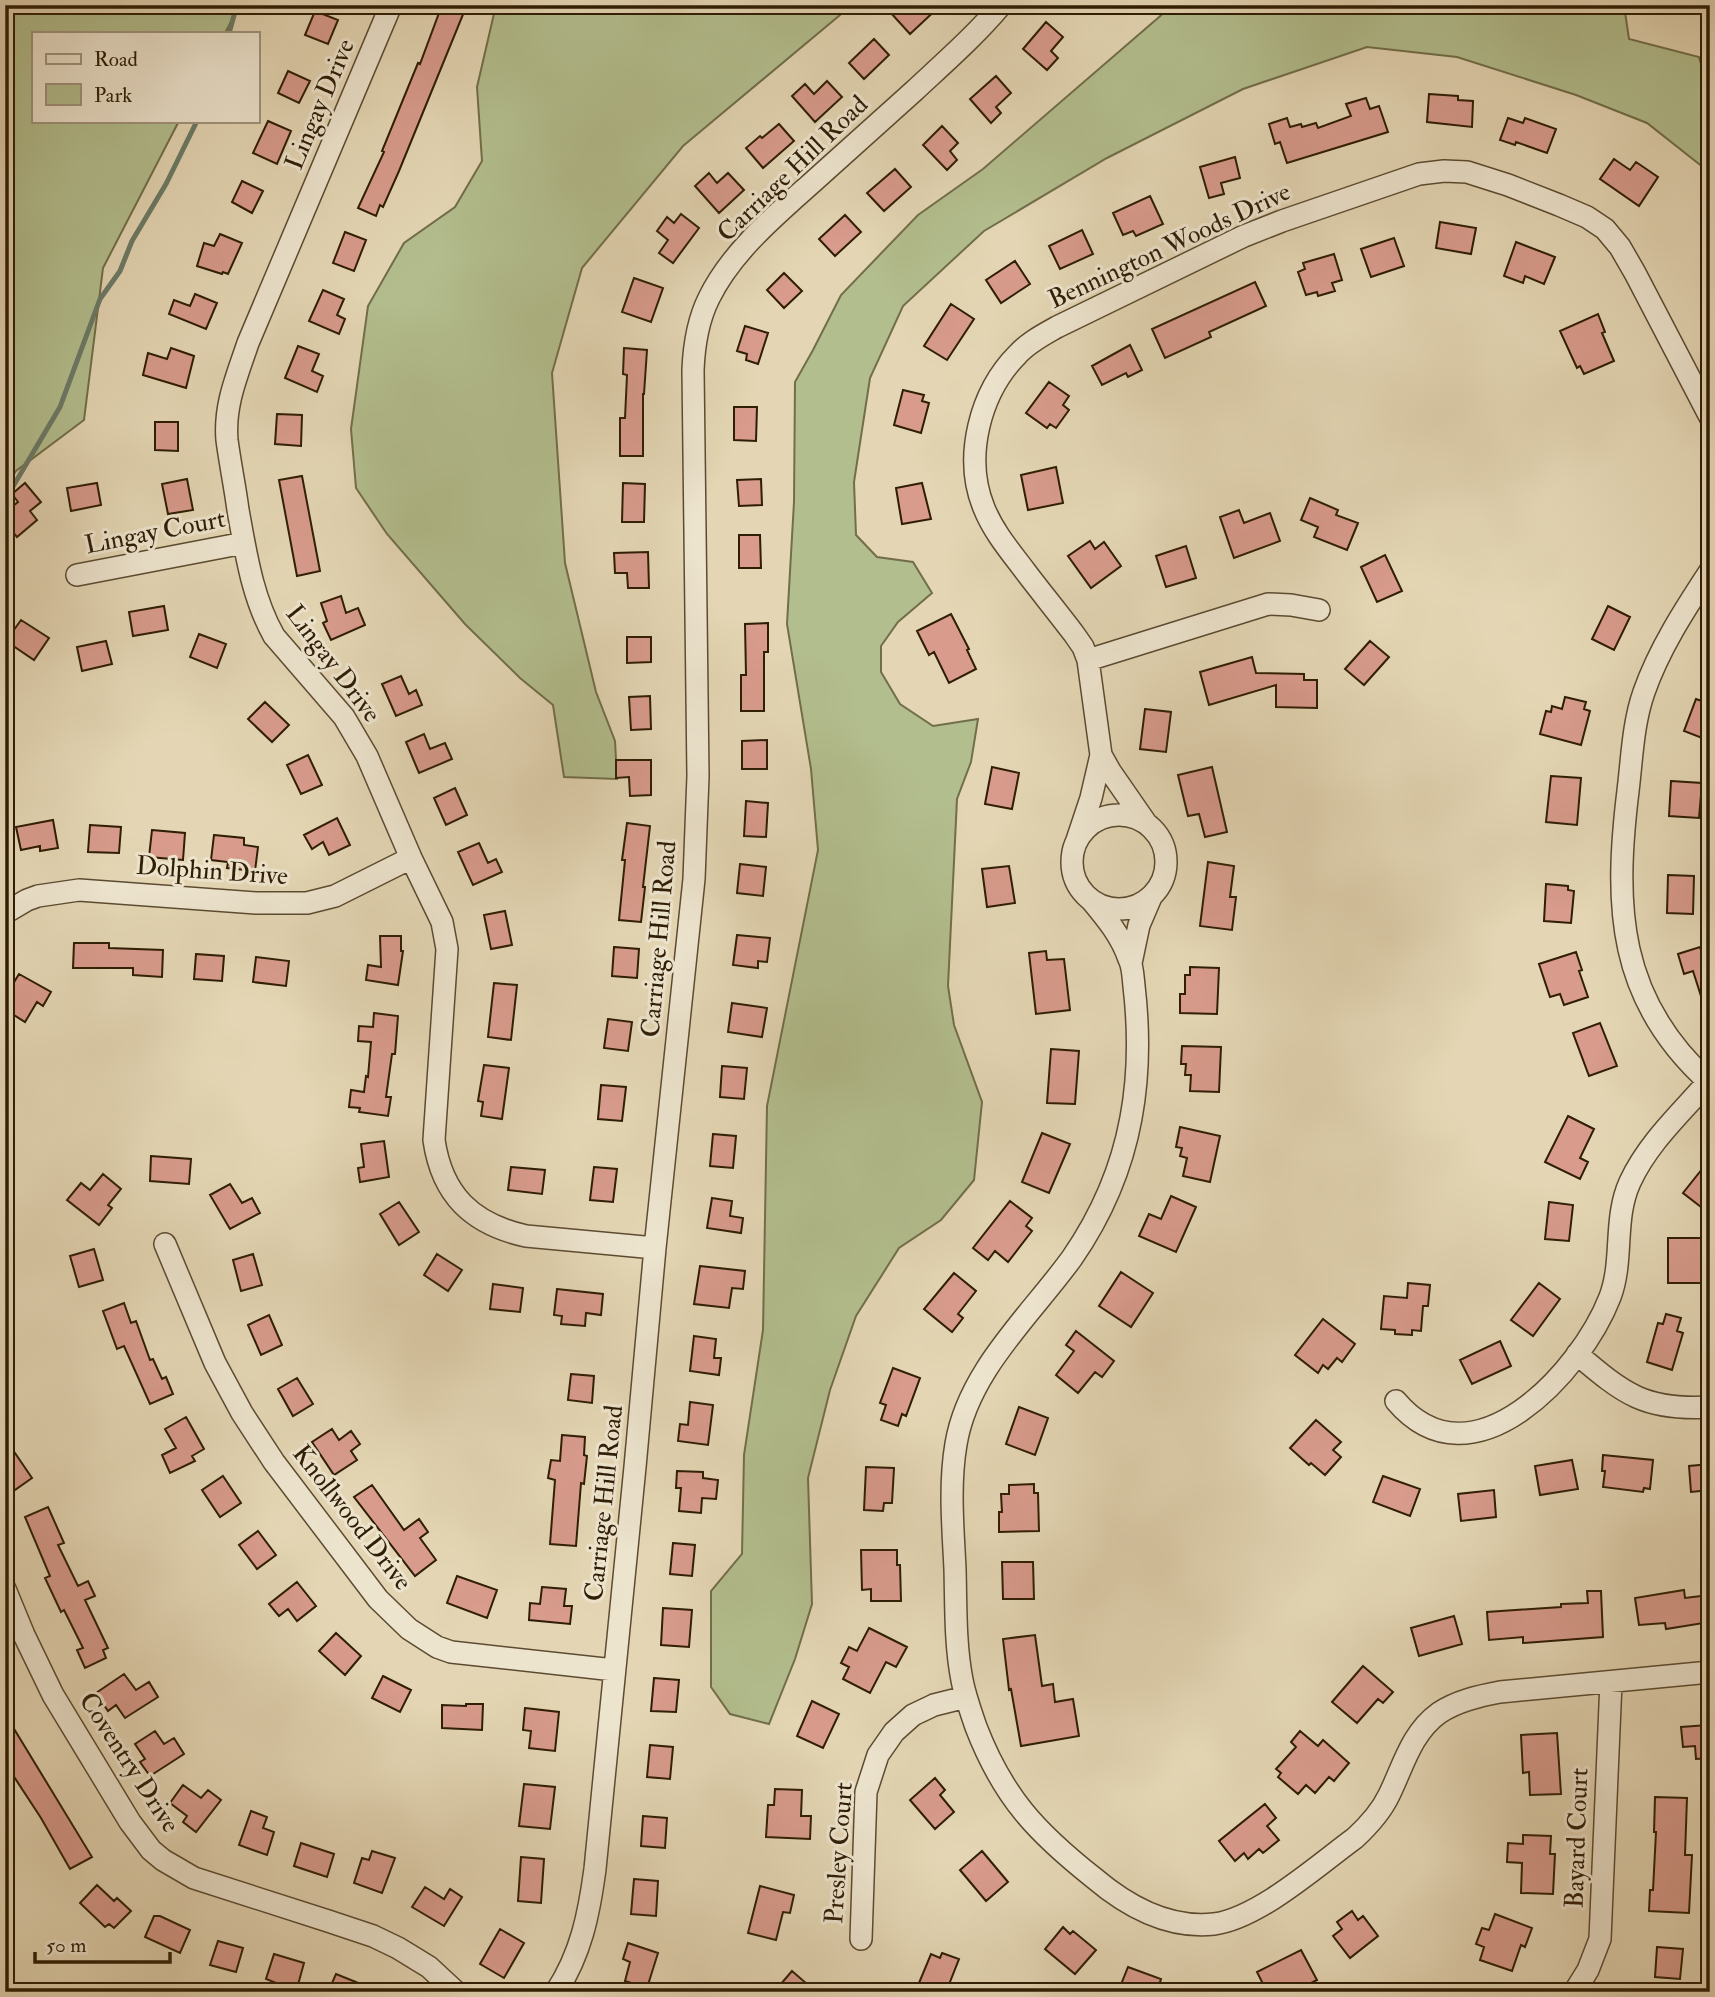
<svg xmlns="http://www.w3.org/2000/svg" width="1715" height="1997" font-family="'IM FELL Double Pica',serif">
<rect width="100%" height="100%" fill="#e4d6b4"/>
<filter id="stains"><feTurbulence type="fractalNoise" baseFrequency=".00286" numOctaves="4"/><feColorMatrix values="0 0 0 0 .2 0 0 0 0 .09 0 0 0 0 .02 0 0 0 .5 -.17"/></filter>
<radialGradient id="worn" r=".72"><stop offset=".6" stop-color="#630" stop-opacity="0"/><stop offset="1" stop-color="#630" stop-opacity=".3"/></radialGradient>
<!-- green -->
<path fill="#b3be8e" stroke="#716e4a" stroke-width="2" d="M5,5H240L225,33H33V121H179L103,268L84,420L16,471L5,488Z
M496,5H852L683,146L582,268L552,373L565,563L596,692L615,741L617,779L564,777L553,705L520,678L465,624L387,534L356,488L351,429L368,306L404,243L455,207L482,161L477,87Z
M1173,5H1624L1629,39L1699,57L1710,96V162L1704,168L1647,123L1576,95L1457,57L1367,47L1243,89L1107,158L984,231L903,306L870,378L854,482L856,535L877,557L913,562L932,593L898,622L881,646V672L900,704L933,726L978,719L971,762L957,799L948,986L954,1025L982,1102L974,1180L941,1220L899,1248L856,1316L830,1390L808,1478L812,1604L795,1659L769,1724L730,1714L711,1687V1591L742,1554L744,1455L763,1330L767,1106L818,850L811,769L787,624L794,502L795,382L813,350L841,295L918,215L983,169Z"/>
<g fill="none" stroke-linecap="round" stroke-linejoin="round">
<!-- stream -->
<path stroke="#6c7b68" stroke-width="5" d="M229,33L237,5
M5,500L60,407L100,299L120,271L132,241L166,184L197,121"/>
</g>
<!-- building -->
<path fill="#d89b8c" stroke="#2f1d05" stroke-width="2" d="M442,5L464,12L399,171L383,207L380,205L376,216L358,208L384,152L382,151L418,63L420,64Z
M897,5H941L910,34L890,12Z
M315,11L338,20L328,44L305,35Z
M1046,22L1063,37L1051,51L1058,58L1047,70L1023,49Z
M874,39L889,55L864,79L849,63Z
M288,71L310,81L299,103L278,93Z
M996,76L1011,93L996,107L1001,113L991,123L970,99Z
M827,81L842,97L815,122L792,96L805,84L814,94Z
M1429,94L1458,96V100L1473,101L1472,127L1427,122Z
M1366,98L1370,109L1379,106L1388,132L1287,163L1280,142L1275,144L1269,124L1287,118L1290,127L1301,124L1302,127L1316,123L1318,128L1351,116L1346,104Z
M1508,118L1523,123L1525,118L1556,129L1547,153L1516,142L1515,145L1500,140Z
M268,121L291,131L277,164L253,153Z
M779,124L794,141L763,168L746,148L760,136L762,138Z
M942,126L958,143L950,151L957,160L947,170L923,145Z
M1235,157L1240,178L1221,183L1224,194L1209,198L1200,167Z
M1614,159L1630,170L1636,162L1658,177L1639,206L1600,179Z
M895,169L911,187L884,211L867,193Z
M709,173L717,183L728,173L744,190L719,213L695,186Z
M242,181L263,191L252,213L232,202Z
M1150,196L1163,224L1136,236L1133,231L1123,235L1113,213Z
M681,214L699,228L673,263L659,253L668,240L657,231L667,217L674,223Z
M845,215L861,232L835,256L819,239Z
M1440,222L1476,228L1471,254L1436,248Z
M1082,230L1093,254L1060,269L1049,246Z
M345,232L366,240L354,271L333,263Z
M220,234L242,243L228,274L223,272L222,274L197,266L204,243L214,246Z
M1394,238L1404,266L1371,277L1361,249Z
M1516,242L1555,257L1544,284L1525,276L1523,283L1504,276Z
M1334,254L1342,280L1332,283L1335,291L1318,296L1317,292L1306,295L1298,272L1305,269L1303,263Z
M1015,261L1030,284L1001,303L986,280Z
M784,273L802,291L784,308L767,290Z
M634,278L663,288L651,322L622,312Z
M1255,282L1266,306L1209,332L1211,337L1165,358L1152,329Z
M323,290L344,299L337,315L345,319L339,334L309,321Z
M195,294L217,303L206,329L169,314L174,300L190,306Z
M951,304L974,319L947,360L924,346Z
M1598,314L1605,332L1602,333L1614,361L1584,374L1580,366L1577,368L1560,331Z
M745,326L768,333L758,364L746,360L747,354L737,351Z
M1130,345L1142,370L1128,377L1126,373L1102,385L1092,366Z
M298,346L319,354L312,371L323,376L317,392L285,378Z
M171,348L194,356L186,388L143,375L148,353L167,359Z
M624,348L647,350L644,394H643V456H620V418H625L627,375L623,374Z
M1049,382L1069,396L1063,405L1069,410L1056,428L1050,424L1047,428L1026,413Z
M903,390L924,395L922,401L929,403L921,433L894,425Z
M734,407H757L756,441L734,440Z
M277,414L302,415L301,446L275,444Z
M155,422H178V451L155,450Z
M1056,467L1063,503L1028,510L1021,475Z
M302,476L320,571L297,576L279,480Z
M187,479L193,510L168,514L162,484Z
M761,479L762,505L739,506L737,480Z
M25,483L41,502L30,511L37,520L17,537L5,522V512L18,502L12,494Z
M97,483L101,505L71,511L67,488Z
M623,483L645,484L644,522H622Z
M922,483L931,519L902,524L896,488Z
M1310,498L1338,510L1336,515L1358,523L1347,550L1314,537L1318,527L1301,520Z
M1239,510L1244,523L1270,513L1280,541L1234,558L1220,517Z
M739,535H760L761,568H739Z
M1090,541L1095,549L1104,542L1121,566L1091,588L1068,556Z
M1186,546L1196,578L1166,587L1156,556Z
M648,552L649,588H628L627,573H615L614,553Z
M1385,555L1402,591L1377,602L1361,567Z
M341,596L346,613L358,608L365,625L331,640L323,623L327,621L321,603Z
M164,606L168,630L133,636L129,612Z
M1608,606L1630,617L1614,650L1592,639Z
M951,614L969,649L967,650L976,669L949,683L934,652L929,655L917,631Z
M21,620L49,638L34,660L6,641Z
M768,623V652H764V711H741V675H746L745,624Z
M199,634L226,644L217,668L190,657Z
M627,637H651V662L627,663Z
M106,641L112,664L82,671L77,647Z
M1370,641L1389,657L1364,685L1345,669Z
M1252,657L1256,673L1304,674V680H1317V708L1276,707V685L1209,705L1200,672Z
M401,676L409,694L416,690L422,705L396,716L382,684Z
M650,696L651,729L631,730L629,697Z
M1565,697L1586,702L1584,709L1590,711L1581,745L1540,734L1546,711L1551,712L1552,706L1562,709Z
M1696,699L1710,704V741L1684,731Z
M265,702L289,725L272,742L248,719Z
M1145,709L1171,712L1166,752L1140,749Z
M424,734L430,749L445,743L452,759L419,773L406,742Z
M767,740V769H742V741Z
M308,755L322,785L301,794L287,765Z
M616,760H651V795L630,796L629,777L616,778Z
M992,767L1019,773L1012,809L985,804Z
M1212,767L1227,832L1205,837L1199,814L1188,816L1178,775Z
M1551,776L1581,778L1577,825L1546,822Z
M1671,781L1702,783L1699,818L1669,816Z
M455,788L467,815L446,825L434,798Z
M746,801L768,803L766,837L744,836Z
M337,818L350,845L329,855L323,842L312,849L304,835Z
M53,820L58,848L40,851V846L21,850L16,827Z
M627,823L650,826L643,887H645L641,922L619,920L625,860H622Z
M90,825L121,827L119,853L88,852Z
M152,830L185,833L183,860L149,857Z
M214,835L244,838V845L258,847L255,871L227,868L228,862L211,860Z
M479,843L488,863L496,859L502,872L473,885L458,852Z
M1208,862L1234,866L1230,897H1236L1232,930L1200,926Z
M740,864L766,867L763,896L737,893Z
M1009,866L1015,903L987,907L982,869Z
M1668,875L1694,876L1693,914L1667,913Z
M1546,884L1568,886V890L1574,891L1571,923L1544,921Z
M505,911L512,945L491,949L484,915Z
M737,935L770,938L767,962L758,961V968L733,965Z
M380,936H401V951H403L398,985L366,980L368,965L381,967Z
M74,943H109V948L163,950L162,977L133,975V968H73Z
M614,947L639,949L637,978L612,976Z
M1700,947L1704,960L1710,958V1014L1707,1015L1693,971L1684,974L1678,954Z
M1046,951L1047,960L1064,959L1070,1010L1036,1014L1029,953Z
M1576,952L1582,970L1579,971L1588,997L1564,1005L1560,994L1550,997L1539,964Z
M196,954L224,956L222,981L194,979Z
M256,957L289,961L286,986L253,982Z
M1190,967L1219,968L1217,1014L1180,1013V994H1185V975H1190Z
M19,974L51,992L43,1006L37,1002L25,1022L6,1010L14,996L8,992Z
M494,983L517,985L511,1040L488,1037Z
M732,1003L767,1008L762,1037L728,1032Z
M374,1013L398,1016L395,1054H392L386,1097H391L388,1116L359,1112L360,1108L349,1107L351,1090L364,1092L366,1076L368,1077L371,1042L358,1041L359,1026L373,1027Z
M608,1019L632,1022L628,1051L604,1048Z
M1600,1023L1617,1066L1589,1076L1573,1033Z
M1182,1046L1221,1047L1219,1092L1190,1091L1191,1075H1185L1186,1064H1181Z
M1051,1049L1079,1051L1075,1104L1047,1103Z
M484,1065L509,1068L502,1119L481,1116L483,1102L478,1101Z
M722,1066L747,1068L744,1099L720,1097Z
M601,1085L626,1087L622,1121L598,1119Z
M1568,1116L1594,1129L1580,1158L1588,1162L1580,1179L1545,1162Z
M1180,1127L1220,1136L1210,1182L1183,1176L1187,1158L1180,1156L1182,1148L1176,1147Z
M1042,1133L1070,1144L1049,1193L1022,1182Z
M713,1134L736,1136L733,1168L710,1166Z
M384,1141L389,1177L360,1182L358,1168L364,1167L361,1144Z
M151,1156L191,1159L189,1184L150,1181Z
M1710,1159V1214L1683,1193Z
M511,1167L545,1170L542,1194L508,1190Z
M594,1167L617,1169L613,1202L590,1200Z
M103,1174L121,1189L108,1205L112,1208L99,1225L67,1200L81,1183L90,1190Z
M230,1184L242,1203L252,1198L260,1213L230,1229L210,1195Z
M1171,1196L1196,1207L1176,1252L1139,1236L1149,1214L1161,1219Z
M712,1198L732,1201L730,1216L743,1218L741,1233L707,1228Z
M1010,1201L1032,1218L1026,1226L1032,1231L1008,1262L995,1251L988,1260L973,1248Z
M399,1202L419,1232L399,1245L380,1214Z
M1549,1202L1573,1205L1569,1241L1545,1239Z
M1668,1238H1702V1269H1709V1283H1668Z
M94,1249L103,1280L79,1287L70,1256Z
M253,1254L262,1285L241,1291L233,1260Z
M437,1254L462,1270L448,1291L424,1275Z
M700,1266L745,1271L743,1289L732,1288L729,1308L694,1304Z
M1121,1272L1153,1293L1131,1327L1099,1306Z
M954,1273L976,1291L958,1314L963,1318L952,1332L924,1309Z
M1408,1283L1430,1285L1428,1306H1423L1421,1331L1412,1330V1335L1395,1334V1330L1381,1329L1384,1296L1407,1298Z
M1539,1283L1560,1299L1533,1336L1511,1320Z
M493,1284L523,1288L520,1312L490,1309Z
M557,1289L603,1294L601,1315L586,1313L585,1326L561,1324L562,1316L554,1315Z
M124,1303L131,1323L136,1321L150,1360L153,1359L162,1379L166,1377L173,1394L150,1404L124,1346L117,1349L103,1311Z
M1666,1314L1681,1318L1677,1331L1683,1333L1672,1370L1647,1362L1658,1323L1663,1324Z
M269,1315L282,1345L261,1355L248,1325Z
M1323,1319L1355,1344L1342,1362L1337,1358L1328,1369L1323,1365L1318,1373L1295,1355Z
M1076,1331L1114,1361L1102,1377L1095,1372L1078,1393L1056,1375L1074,1351L1066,1345Z
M694,1336L716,1339L714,1358H721L719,1375L690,1371Z
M1500,1341L1511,1366L1472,1384L1460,1360Z
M893,1368L920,1378L906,1416L902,1414L898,1426L881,1420L886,1405L880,1403Z
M571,1374L594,1376L592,1403L568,1400Z
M297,1378L313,1404L293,1416L278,1389Z
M690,1402L713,1405L708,1445L678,1441L680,1424L688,1425Z
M1019,1407L1048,1418L1035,1455L1006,1444Z
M186,1417L204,1449L192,1456L195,1461L170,1473L162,1455L176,1448L165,1429Z
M1316,1420L1341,1442L1333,1450L1341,1457L1325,1475L1311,1463L1309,1465L1290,1448Z
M332,1429L339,1440L351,1431L360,1444L351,1451L357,1460L334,1475L312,1442Z
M562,1435L585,1437L584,1455L587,1456L584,1484L581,1483L576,1546L550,1544L555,1480L548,1478L551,1460L560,1461Z
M15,1453L32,1478L12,1492L5,1482V1459Z
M1603,1455L1653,1460L1650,1489L1644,1488L1643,1492L1603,1487L1605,1471H1602Z
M1572,1460L1578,1489L1540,1495L1535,1466Z
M1710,1464V1490L1691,1492L1689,1466Z
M866,1467L894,1468L892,1503H884L883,1511L864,1510Z
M677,1471L703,1472V1478L718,1480L716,1499L702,1498L701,1513L679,1511L681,1488H676Z
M223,1476L241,1503L220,1517L202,1490Z
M1383,1476L1420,1489L1410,1516L1373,1502Z
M1034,1484V1493H1038L1039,1531L999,1532V1512H1002L1001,1494H1009V1485Z
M372,1485L404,1530L419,1519L428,1532L420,1538L436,1560L415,1576L354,1497Z
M1494,1490L1496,1517L1461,1521L1458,1494Z
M48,1507L64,1543L58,1545L78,1586L88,1581L95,1596L85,1600L108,1648L103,1650L106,1658L85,1668L77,1650L83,1648L64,1610L61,1612L45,1578L50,1576L25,1517Z
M258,1531L276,1555L257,1569L239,1545Z
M673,1543L695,1545L692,1576L670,1574Z
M861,1550H897V1565H900L901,1601H871V1589L862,1590Z
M1002,1562H1033L1034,1599H1003Z
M457,1576L497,1590L487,1618L447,1603Z
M297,1582L316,1606L297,1621L288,1609L279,1616L269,1604Z
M542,1587L566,1589L564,1606H572L570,1624L529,1620L530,1603L540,1604Z
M1684,1590L1685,1598L1710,1595V1622L1666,1629L1665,1623L1639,1625L1635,1598Z
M1587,1591H1601L1603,1637L1523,1643V1637L1489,1640L1487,1612L1561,1607V1604L1588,1603Z
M663,1608L692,1610L689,1647L661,1645Z
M1454,1616L1462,1644L1419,1656L1411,1628Z
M869,1628L907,1647L896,1667L886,1662L870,1693L843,1679L849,1667L841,1663L849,1647L857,1651Z
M336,1633L361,1656L345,1675L319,1651Z
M1035,1635L1042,1686L1053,1684L1055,1702L1073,1699L1079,1736L1021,1746L1011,1689L1009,1690L1003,1639Z
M1363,1666L1393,1692L1383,1703L1378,1699L1357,1723L1332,1702Z
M124,1674L136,1690L149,1682L158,1697L125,1718L116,1705L108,1711L96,1693Z
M383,1676L411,1690L400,1712L372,1698Z
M654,1678L679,1680L676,1712L651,1711Z
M812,1701L839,1714L823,1748L797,1736Z
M466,1704H483L482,1730L442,1728V1705L466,1706Z
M525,1708L559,1712L555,1751L529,1748L531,1731L523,1730Z
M5,1714L92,1857L70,1869L41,1818L5,1763Z
M1708,1725V1731H1710V1758L1696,1759L1695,1746L1683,1747L1681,1727Z
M155,1731L164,1744L174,1738L184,1754L150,1776L140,1762L145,1759L135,1744Z
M1300,1731L1318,1746L1323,1740L1349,1763L1334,1781L1329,1777L1315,1793L1306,1785L1298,1794L1278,1777L1281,1773L1276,1769L1296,1747L1291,1742Z
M1557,1733L1561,1794L1530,1795L1529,1772L1523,1773L1521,1735Z
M650,1745L673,1747L670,1779L647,1777Z
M935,1778L945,1790L940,1795L954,1812L935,1829L910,1800Z
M524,1784L555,1787L550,1829L519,1826Z
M183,1785L201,1798L208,1790L221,1800L196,1832L183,1822L187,1816L170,1803Z
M775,1789L802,1790L801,1816H811L810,1839L766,1837L768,1805H774Z
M1655,1797L1687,1798L1685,1855H1692L1689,1913L1649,1911L1650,1890H1653L1656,1832H1654Z
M1265,1804L1276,1818L1267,1826L1279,1840L1263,1853L1259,1849L1248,1859L1244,1853L1235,1861L1219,1841Z
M251,1811L267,1817L263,1828L274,1832L267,1855L239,1845Z
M643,1816L667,1818L665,1848L641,1846Z
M1523,1835L1551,1836L1550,1854H1555L1553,1894L1521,1893L1522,1863L1507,1862L1508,1843L1523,1844Z
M301,1843L334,1854L327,1877L294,1866Z
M372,1851L395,1858L382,1893L354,1883L362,1858L369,1860Z
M982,1851L1008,1882L986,1901L960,1870Z
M521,1857L544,1859L541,1903L518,1901Z
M634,1879L658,1881L656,1916L631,1914Z
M97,1885L114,1901L117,1898L131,1911L114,1928L109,1924L105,1927L80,1903Z
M760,1886L794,1895L790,1913L783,1912L776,1940L748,1933Z
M425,1887L444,1899L450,1889L462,1897L444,1926L412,1907Z
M1352,1911L1358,1920L1363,1916L1378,1936L1350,1958L1333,1936L1342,1929L1337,1922Z
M1495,1914L1532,1928L1525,1947L1521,1945L1512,1971L1480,1960L1484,1947L1476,1944L1482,1928L1489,1930Z
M154,1916H160L190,1930L180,1953L145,1937Z
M1063,1927L1070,1934L1073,1931L1096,1950L1075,1974L1045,1949Z
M500,1929L524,1943L504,1978L480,1964Z
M218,1941L243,1948L236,1972L210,1965Z
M628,1943L658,1953L647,1988L625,1981L630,1962L623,1959Z
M1657,1947L1683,1949L1680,1979L1655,1977Z
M1301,1950L1317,1980L1294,1992H1267L1257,1972Z
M942,1953L959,1959L946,1992H924L927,1986L919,1983L931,1954L940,1958Z
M274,1954L304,1963L296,1992H277L279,1984L266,1979Z
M1128,1967L1161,1979L1157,1992H1118Z
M792,1971L807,1984L799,1992H774Z
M336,1974L378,1991V1992H328Z"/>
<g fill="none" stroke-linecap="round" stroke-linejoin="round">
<!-- minor casing -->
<g stroke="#5c4b31" stroke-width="24">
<path id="minor" d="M391,5L248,343C237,376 224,405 227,440C230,463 235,487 238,510C246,553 252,597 274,636L344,717L367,756L411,858L442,922L447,949L434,1140C442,1195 472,1224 526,1236L655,1248
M1710,571C1685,609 1659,649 1644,692C1633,723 1632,758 1628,791C1614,906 1617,1000 1710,1083
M77,575L244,543
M1088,660L1268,604L1291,605L1319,610
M1101,755L1110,771L1146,823
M1072 862a47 47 0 1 1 94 0a47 47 0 1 1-94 0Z
M1076,843L1091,798L1101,755L1088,660L1083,647L1074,634C1058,613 1041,592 1025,571C1010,551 993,531 984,508C963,457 980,392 1018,354C1029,342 1043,335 1057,327L1244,236L1282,221L1419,174L1444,171L1467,172L1508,185L1559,205L1587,217L1605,229L1620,247L1635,273L1710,417
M1092,901C1107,919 1121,936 1129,959C1133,967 1133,977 1134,986C1139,1029 1139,1075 1131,1118C1122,1167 1101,1216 1072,1258C1030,1316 968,1371 956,1444C949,1485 953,1528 955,1569C956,1606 955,1644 962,1680C965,1696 971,1712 976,1727C1003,1797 1036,1832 1094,1878C1127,1906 1169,1929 1214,1924C1259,1918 1318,1865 1355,1838C1369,1825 1381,1812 1389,1795C1403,1767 1411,1733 1439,1713C1457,1701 1479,1696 1500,1692L1710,1672
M5,913L27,900L38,896L79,890L256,903H307L335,896L411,858
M1131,963L1139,925L1151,897
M165,1244L215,1363L242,1413L274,1462L378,1599L409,1629L437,1647L451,1652L614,1670
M1577,1354C1624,1394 1645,1411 1710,1407
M1396,1401C1472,1491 1581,1372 1610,1297C1624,1260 1613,1219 1630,1182C1648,1143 1680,1114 1708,1082
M5,1589L24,1635L53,1695L130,1822L151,1850L163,1860L194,1878L328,1921L373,1936L398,1948L429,1967L456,1992
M861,1939L866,1792L878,1755L894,1732L913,1715L934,1705L966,1697
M1575,1991L1588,1970L1600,1939L1611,1682
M556,1992C581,1954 589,1914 595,1869L635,1467L655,1248L694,879L698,776L693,370C694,345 698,320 709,298C732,251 776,215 815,180C848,150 881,121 914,91C944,63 975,36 1001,5"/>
</g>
<!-- minor -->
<use href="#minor" stroke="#ede4ce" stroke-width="21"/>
</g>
<g text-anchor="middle" stroke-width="6" stroke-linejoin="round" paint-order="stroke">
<!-- street labels -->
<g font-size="26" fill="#2f1d05" stroke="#ede4ce">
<text transform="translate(319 104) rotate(-67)" y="9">Lingay Drive</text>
<text transform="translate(792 168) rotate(-44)" y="9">Carriage Hill Road</text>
<text transform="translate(1169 245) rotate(-25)" y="9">Bennington Woods Drive</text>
<text transform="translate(155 531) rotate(-11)" y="9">Lingay Court</text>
<text transform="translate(334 663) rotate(53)" y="9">Lingay Drive</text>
<text transform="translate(212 870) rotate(4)" y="9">Dolphin Drive</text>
<text transform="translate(658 939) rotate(-85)" y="9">Carriage Hill Road</text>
<text transform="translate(603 1503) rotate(-84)" y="9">Carriage Hill Road</text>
<text transform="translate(353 1517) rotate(52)" y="9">Knollwood Drive</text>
<text transform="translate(130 1762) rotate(57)" y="9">Coventry Drive</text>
<text transform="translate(1576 1838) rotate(-88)" y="9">Bayard Court</text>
<text transform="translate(838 1853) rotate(-86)" y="9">Presley Court</text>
</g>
</g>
<!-- margin -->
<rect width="1715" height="1997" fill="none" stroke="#e4d6b4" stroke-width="28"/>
<rect x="7" y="7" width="1701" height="1983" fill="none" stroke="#2f1d05" stroke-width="3.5"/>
<rect x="14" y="14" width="1687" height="1969" fill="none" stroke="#2f1d05" stroke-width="2"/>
<!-- legend -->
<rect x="32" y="32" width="228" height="91" fill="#ede4ce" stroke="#a1947e" stroke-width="2"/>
<rect x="46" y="54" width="35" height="10" fill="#ede4ce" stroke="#a1947e" stroke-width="2"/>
<text x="94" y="66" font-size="21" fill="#2f1d05">Road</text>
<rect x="46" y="84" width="35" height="21" fill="#b3be8e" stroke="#a1947e" stroke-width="2"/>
<text x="94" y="102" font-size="21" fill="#2f1d05">Park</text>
<!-- scale -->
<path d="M35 1952v10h135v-10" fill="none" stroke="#2f1d05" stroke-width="3.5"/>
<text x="46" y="1952" font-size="21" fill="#2f1d05" stroke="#ede4ce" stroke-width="5" paint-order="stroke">50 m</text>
<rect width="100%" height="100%" filter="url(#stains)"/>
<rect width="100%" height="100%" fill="url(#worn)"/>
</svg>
